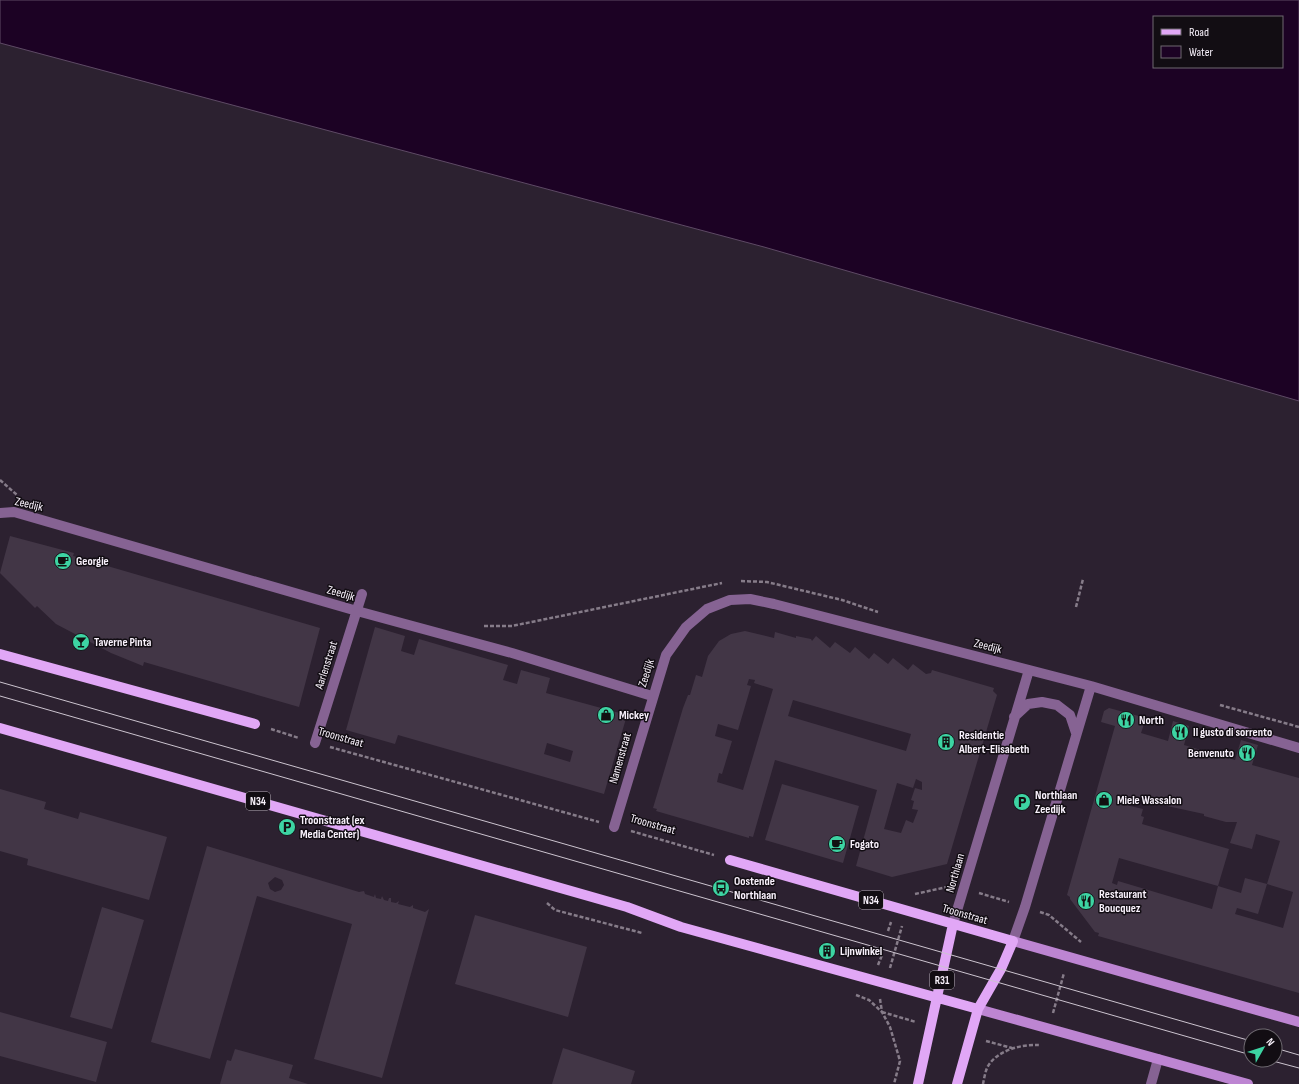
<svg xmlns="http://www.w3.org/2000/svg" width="1299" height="1084" font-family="'Sofia Sans Condensed',sans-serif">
<rect width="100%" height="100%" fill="#2c2130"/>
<!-- water -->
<path fill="#1c0224" stroke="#5e4a65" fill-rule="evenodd" d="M0,0H1299V401L764,247L0,43ZM1154,17H1282V67H1154Z"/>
<!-- building -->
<path fill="#423646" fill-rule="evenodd" d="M10,536L74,553L73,556L320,628L299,707L144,662L143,666L111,653L56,624L37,606L35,608L0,573Z
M375,627L405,636L401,651L414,655L419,639L508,665L503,680L517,684L521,670L550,678L546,693L627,715L604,794L398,735L395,744L346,730ZM547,743L573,751L570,762L544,754Z
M745,631L774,638L775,632L796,638V636L811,639L812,641L816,636L830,648L835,642L850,653L855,647L869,659L874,653L888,664L893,658L908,670L913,664L926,674L931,673L932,670L994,688L993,691L997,695L947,864L892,877L856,866L877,790L775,760L753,837L749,836V838L656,811L657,809L653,808L683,708L688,695H690L696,675L702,677L708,656L719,641L731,634ZM749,679L755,680L754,683L773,689L743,790L717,782L719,773L722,774L732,741L715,736L718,724L738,730L751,686L747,685ZM793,700L911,734L906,751L788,716ZM916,779L922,782V790L915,788L911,800L914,801L912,809L918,810L913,823L906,820L901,833L884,829L897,783L913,788Z
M1109,708L1146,718L1141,733L1168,741L1173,721L1189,726L1184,745L1235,760L1241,740L1258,745L1252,765L1299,778V993L1098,936L1099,933L1095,932L1070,899V897L1067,895L1115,726L1101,722L1104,711ZM1132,796L1143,798V797L1163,802V804L1167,806L1204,814V816L1226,822H1237L1230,843L1252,849L1256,834L1280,841L1267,884L1293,892L1283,928L1235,914L1237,908L1258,914L1267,884L1245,878L1241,893L1218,886L1212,909L1118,881L1117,885L1112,883L1119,858L1218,886L1229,849L1142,824L1144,817L1141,816L1143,809L1122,804L1124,798L1131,800Z
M782,784L859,806L843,863L765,840Z
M0,789L46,802L44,809L78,819L80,812L167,837L149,900L27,865L28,859L0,851Z
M207,846L359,892L364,891L365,894L374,897L375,894L376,898L381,899L382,896L384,900L388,901L389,898H391V902L396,903L399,901L398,904L410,907L413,905V908L425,912L429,909L382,1078L314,1059L352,924L257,896L210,1059L151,1042ZM275,877L282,880L284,885L281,890L275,892L270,889L268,883Z
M102,907L144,920L112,1029L70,1017Z
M475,915L587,947L568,1017L455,984Z
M824,946L833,948L830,956L822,954Z
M0,1012L107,1042L96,1082L0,1056Z
M563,1048L635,1071L631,1084H552Z
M235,1049L293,1065L289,1078L308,1084H220L227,1060L231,1061Z"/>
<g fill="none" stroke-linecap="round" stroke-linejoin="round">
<!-- path -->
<path stroke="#867c89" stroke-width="2.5" stroke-dasharray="4 2" stroke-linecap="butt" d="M0,480L17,495
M741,581L767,582L842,600L878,612
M1076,607L1083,579
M484,626H512L722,583
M1220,705L1299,727
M271,729L299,738
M330,747L599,822
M631,831L714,855
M979,893L1009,902
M915,894L947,887
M547,903L555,910L642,933
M1040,912L1049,915L1081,942
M888,931L891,922
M878,965L882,955
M890,968L902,926
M856,995L869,1000L882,1012L890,1027L900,1061L894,1084
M880,999L882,1012
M882,1012L916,1022
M1053,1013L1064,973
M986,1041L1012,1048
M983,1084C984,1079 985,1073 987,1068C996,1050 1022,1044 1040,1045"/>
<!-- lane -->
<path stroke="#866393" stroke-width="10" d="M1151,1084L1158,1059"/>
<!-- street -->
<path stroke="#866393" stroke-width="10" d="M0,513L14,512L357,611L512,653L652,696
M1014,717L1028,704L1042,702L1057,705L1070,715L1076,733
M315,743L362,594
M614,827L666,655L686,627L707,609L730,600L750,599L774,604L1091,686L1299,748
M953,924L1029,670
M1013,941L1025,907L1091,686"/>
<!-- secondary -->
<path stroke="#bd85d2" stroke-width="10" d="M1013,941L1299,1022
M978,1009L1248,1084"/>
<!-- primary -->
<path stroke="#e1a7f6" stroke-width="10" d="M0,654L255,724
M0,728L627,907L681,927L978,1009
M730,860L1013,941L1001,969L978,1009L957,1084
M918,1084L953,924"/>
<!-- tram -->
<path stroke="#ccc4cf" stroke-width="1" d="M0,682L1251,1041
M0,696L1251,1055
M1275,1048L1299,1055
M1269,1060L1299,1068"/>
</g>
<!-- icons -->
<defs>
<g id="cafe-disc" transform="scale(0.9)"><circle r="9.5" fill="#3dd4a3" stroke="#120d13"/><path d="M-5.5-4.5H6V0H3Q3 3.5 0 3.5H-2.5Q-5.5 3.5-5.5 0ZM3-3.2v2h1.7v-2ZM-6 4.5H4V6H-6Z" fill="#111"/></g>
<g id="bar-disc" transform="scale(0.9)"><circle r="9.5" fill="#3dd4a3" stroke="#120d13"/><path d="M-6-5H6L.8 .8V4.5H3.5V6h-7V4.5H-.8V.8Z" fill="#111"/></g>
<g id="shop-disc" transform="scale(0.9)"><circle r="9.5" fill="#3dd4a3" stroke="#120d13"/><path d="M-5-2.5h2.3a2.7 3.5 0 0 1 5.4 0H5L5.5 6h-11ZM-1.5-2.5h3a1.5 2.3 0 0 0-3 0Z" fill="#111"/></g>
<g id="restaurant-disc" transform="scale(0.9)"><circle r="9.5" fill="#3dd4a3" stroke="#120d13"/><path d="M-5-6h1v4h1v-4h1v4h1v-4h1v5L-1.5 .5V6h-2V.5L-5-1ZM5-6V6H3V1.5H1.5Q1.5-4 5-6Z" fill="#111"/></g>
<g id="building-disc" transform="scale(0.9)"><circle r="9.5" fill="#3dd4a3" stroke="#120d13"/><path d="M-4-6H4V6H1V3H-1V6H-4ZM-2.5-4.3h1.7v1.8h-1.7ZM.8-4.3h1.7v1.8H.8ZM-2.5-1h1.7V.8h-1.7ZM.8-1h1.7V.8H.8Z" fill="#111"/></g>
<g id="parking-disc" transform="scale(0.9)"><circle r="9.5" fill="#3dd4a3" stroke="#120d13"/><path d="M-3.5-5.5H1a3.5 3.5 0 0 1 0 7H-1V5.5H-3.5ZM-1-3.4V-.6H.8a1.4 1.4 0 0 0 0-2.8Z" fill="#111"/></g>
<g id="bus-disc" transform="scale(0.9)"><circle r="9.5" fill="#3dd4a3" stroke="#120d13"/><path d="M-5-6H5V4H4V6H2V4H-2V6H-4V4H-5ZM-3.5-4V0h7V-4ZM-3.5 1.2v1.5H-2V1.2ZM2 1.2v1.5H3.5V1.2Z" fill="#111"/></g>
</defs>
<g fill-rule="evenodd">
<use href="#cafe-disc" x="63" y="561"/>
<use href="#bar-disc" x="81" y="642"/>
<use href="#shop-disc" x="606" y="715"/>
<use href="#restaurant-disc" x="1126" y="720"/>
<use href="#restaurant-disc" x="1180" y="732"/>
<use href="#building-disc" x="946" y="742"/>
<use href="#restaurant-disc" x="1247" y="753"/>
<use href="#shop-disc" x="1104" y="800"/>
<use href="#parking-disc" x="1022" y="802"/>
<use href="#parking-disc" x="287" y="827"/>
<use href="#cafe-disc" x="837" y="844"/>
<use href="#bus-disc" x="721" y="888"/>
<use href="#restaurant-disc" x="1086" y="901"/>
<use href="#building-disc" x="827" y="951"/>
</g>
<g text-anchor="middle" stroke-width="3" stroke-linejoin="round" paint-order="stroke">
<!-- shield labels -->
<g fill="#120d13" stroke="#b4adb6" stroke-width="1">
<rect x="246" y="792" width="24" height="18" rx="3"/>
<rect x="859" y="891" width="24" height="18" rx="3"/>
<rect x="930" y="971" width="24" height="18" rx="3"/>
</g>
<g font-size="11" font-weight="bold" fill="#f9f2fc">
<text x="258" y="805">N34</text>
<text x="871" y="904">N34</text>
<text x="942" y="984">R31</text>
</g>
<!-- street labels -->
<g font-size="12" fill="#f9f2fc" stroke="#120d13">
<text transform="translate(29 504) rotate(13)" y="4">Zeedijk</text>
<text transform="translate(341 593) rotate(16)" y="4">Zeedijk</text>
<text transform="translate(988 646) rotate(14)" y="4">Zeedijk</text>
<text transform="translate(326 665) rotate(-72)" y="4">Aarlenstraat</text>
<text transform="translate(646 673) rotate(-72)" y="4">Zeedijk</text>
<text transform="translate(341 737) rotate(16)" y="4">Troonstraat</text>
<text transform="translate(620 758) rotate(-74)" y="4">Namenstraat</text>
<text transform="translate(653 824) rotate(16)" y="4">Troonstraat</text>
<text transform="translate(955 873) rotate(-74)" y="4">Northlaan</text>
<text transform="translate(965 914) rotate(16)" y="4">Troonstraat</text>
</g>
<!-- poi labels -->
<g font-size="12" font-weight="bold" fill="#f9f2fc" stroke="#120d13" text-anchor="start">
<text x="76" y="565">Georgie</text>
<text x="94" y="646">Taverne Pinta</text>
<text x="619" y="719">Mickey</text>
<text x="1139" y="724">North</text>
<text x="1193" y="736">Il gusto di sorrento</text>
<text x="959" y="739">Residentie<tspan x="959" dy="14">Albert-Elisabeth</tspan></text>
<text x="1234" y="757" text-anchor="end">Benvenuto</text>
<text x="1035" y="799">Northlaan<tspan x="1035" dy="14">Zeedijk</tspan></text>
<text x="1117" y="804">Miele Wassalon</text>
<text x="300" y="824">Troonstraat (ex<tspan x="300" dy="14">Media Center)</tspan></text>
<text x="850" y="848">Fogato</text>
<text x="734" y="885">Oostende<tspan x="734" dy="14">Northlaan</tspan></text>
<text x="1099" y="898">Restaurant<tspan x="1099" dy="14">Boucquez</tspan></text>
<text x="840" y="955">Lijnwinkel</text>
</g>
</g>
<!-- legend -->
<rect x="1153" y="16" width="130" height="52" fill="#120d13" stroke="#6e6970"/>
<rect x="1161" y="29" width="20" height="6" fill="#e1a7f6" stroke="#6e6970"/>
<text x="1189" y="36" font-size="12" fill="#f9f2fc">Road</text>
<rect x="1161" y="46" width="20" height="12" fill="#1c0224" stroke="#6e6970"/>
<text x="1189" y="56" font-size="12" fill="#f9f2fc">Water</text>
<!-- north arrow -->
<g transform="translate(1263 1048) rotate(51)"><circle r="19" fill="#120d13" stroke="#6e6970"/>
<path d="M0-3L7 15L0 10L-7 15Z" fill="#3dd4a3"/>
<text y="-6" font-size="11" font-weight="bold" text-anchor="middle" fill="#f9f2fc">N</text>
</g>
</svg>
